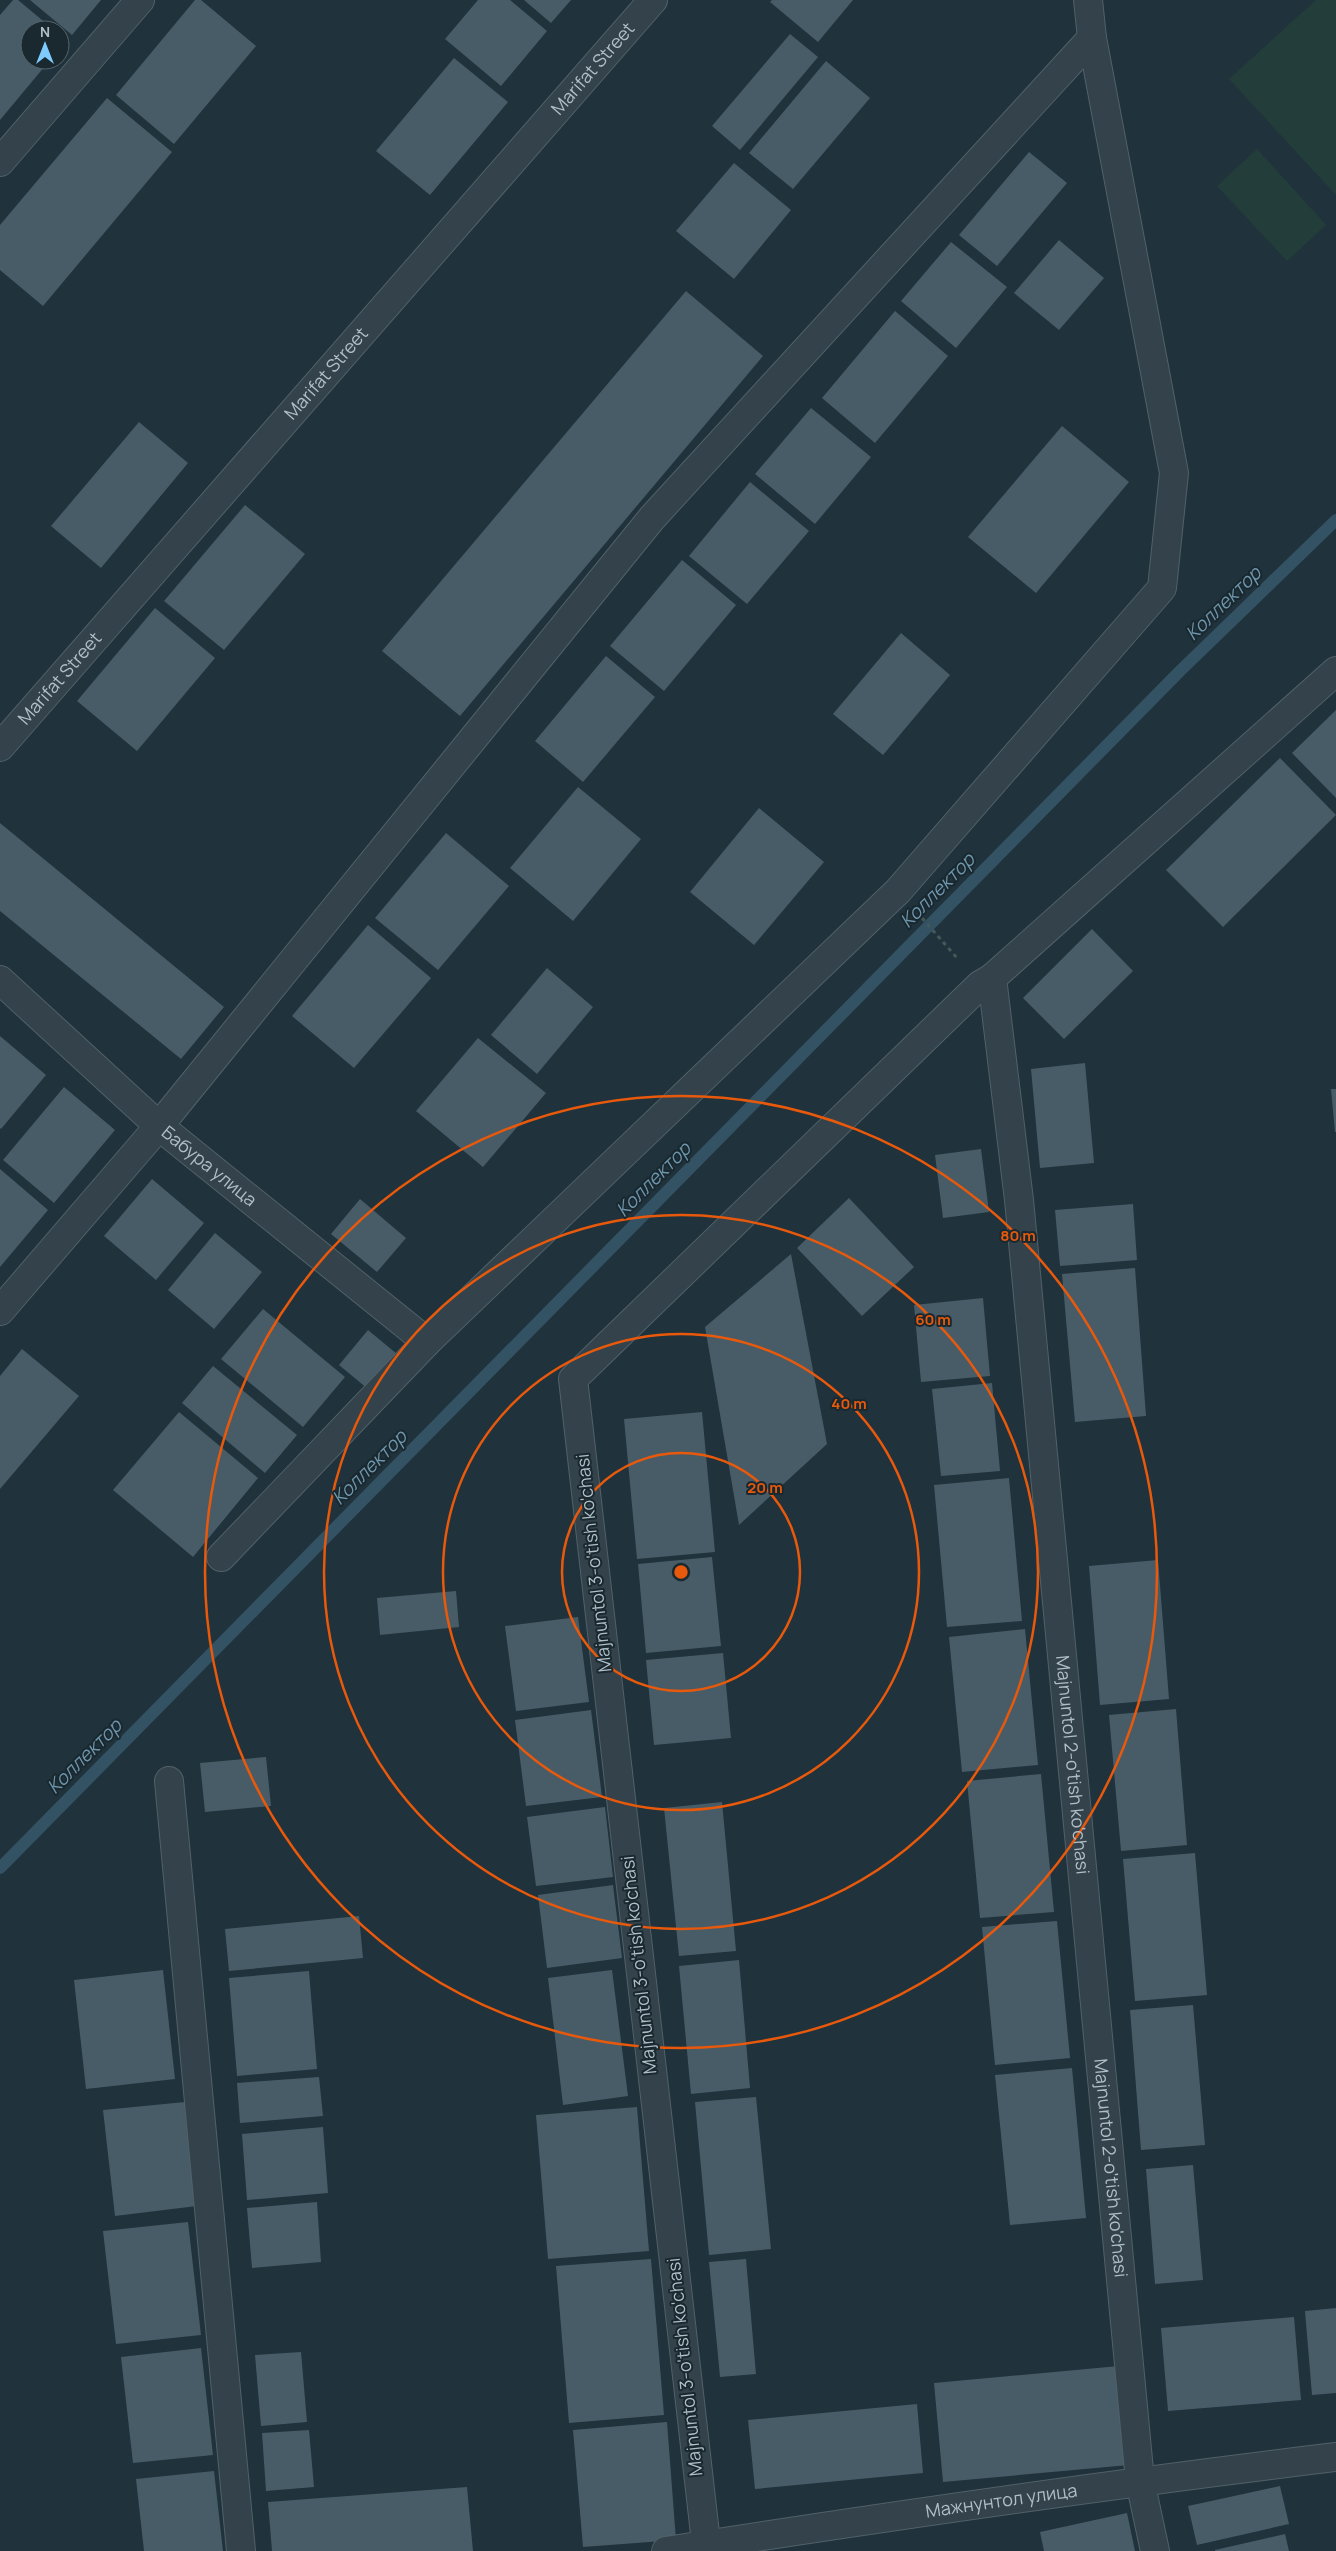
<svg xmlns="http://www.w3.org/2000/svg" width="1336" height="2551" font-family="Manrope,sans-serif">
<rect width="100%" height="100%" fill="#20323b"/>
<!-- green -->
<path fill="#233e3a" d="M1316,0H1336V195L1229,79Z
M1257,149L1326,225L1287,261L1217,186Z"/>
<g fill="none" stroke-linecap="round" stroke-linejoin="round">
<!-- stream -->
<path stroke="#335264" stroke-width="12" d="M0,1868L1180,671L1336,520"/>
</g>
<!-- building -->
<path fill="#485c67" d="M13,0H18L54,30H30V60H50L0,120V15Z
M30,0H101L72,35Z
M195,0H201L256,46L174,144L116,95Z
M478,0H510L547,31L501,86L445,39Z
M524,0H571L551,23Z
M772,0H853L818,42L770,2Z
M790,34L818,57L740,150L712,126Z
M454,58L508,102L430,195L376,151Z
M826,61L870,98L793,189L749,153Z
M107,98L172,152L43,306L0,270V225Z
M1029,152L1067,183L997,266L959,235Z
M734,163L791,210L734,279L676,231Z
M1059,240L1104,278L1059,330L1014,293Z
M951,242L1007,287L956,348L901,301Z
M686,291L763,356L460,716L382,651Z
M895,311L948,356L875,443L822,398Z
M811,408L871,457L815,524L755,474Z
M139,422L188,463L101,568L51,526Z
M1062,426L1129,482L1036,593L968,537Z
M750,482L809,531L747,604L689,556Z
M245,505L305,554L224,650L164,601Z
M682,560L736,605L664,691L610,646Z
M155,608L215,658L137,751L77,701Z
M901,633L950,675L883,755L833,714Z
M606,656L655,697L583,782L535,741Z
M1336,710V798L1292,753Z
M1280,758L1336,815L1223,927L1166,870Z
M578,787L641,839L573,921L510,868Z
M759,808L824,862L754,945L690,892Z
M0,823L224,1007L181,1059L0,911Z
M446,833L509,886L438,970L375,918Z
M368,925L431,978L354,1068L292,1016Z
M1092,929L1133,971L1064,1039L1023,998Z
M547,968L593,1007L537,1074L491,1035Z
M0,1036L46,1075L1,1129L0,1128Z
M478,1038L546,1093L483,1167L416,1111Z
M1085,1063L1094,1163L1040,1168L1031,1069Z
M64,1087L115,1130L54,1203L3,1160Z
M1331,1089H1336V1132H1335Z
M981,1149L989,1212L943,1218L935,1155Z
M0,1169L48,1210L0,1267Z
M152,1179L204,1223L156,1280L104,1236Z
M849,1198L914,1267L862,1316L797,1248Z
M360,1199L406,1238L377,1272L331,1234Z
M1133,1204L1137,1260L1060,1266L1055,1210Z
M215,1233L262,1272L214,1329L168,1290Z
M791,1254L827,1444L739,1525L705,1327Z
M1135,1268L1146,1416L1075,1422L1062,1274Z
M983,1298L990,1376L921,1382L914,1305Z
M263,1309L345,1377L303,1427L221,1359Z
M368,1330L397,1354L368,1389L339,1365Z
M22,1349L79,1396L0,1489V1376Z
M213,1366L297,1435L265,1473L182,1403Z
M992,1383L1000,1471L941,1476L932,1389Z
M179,1412L258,1478L193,1557L113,1490Z
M702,1412L715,1552L637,1559L624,1419Z
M1009,1478L1022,1621L947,1627L934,1485Z
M712,1557L721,1646L646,1653L638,1564Z
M1158,1560L1169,1699L1100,1705L1089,1566Z
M456,1591L459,1627L380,1635L377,1598Z
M578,1617L589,1702L516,1711L505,1626Z
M1025,1629L1038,1765L962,1772L949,1637Z
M723,1653L731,1738L654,1745L646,1660Z
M1176,1709L1187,1845L1121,1851L1109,1715Z
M591,1710L602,1797L526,1806L515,1720Z
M266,1757L271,1806L205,1812L200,1763Z
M1041,1774L1054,1912L980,1918L967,1781Z
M722,1802L736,1951L679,1956L664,1808Z
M605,1807L613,1877L536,1886L527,1817Z
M1195,1853L1207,1995L1135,2001L1123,1859Z
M613,1885L622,1958L547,1968L538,1895Z
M359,1916L363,1958L229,1971L225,1929Z
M1057,1921L1070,2058L995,2065L982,1927Z
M739,1960L750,2088L691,2094L679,1966Z
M163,1970L175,2079L86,2089L74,1980Z
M612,1970L628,2096L563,2105L548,1978Z
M309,1971L317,2069L237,2076L229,1978Z
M1193,2005L1205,2145L1141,2150L1130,2010Z
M1072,2068L1086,2218L1010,2225L995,2075Z
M319,2077L323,2116L240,2123L237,2083Z
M756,2097L771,2249L709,2255L695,2102Z
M185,2102L197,2206L115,2216L103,2110Z
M637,2107L649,2251L548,2259L536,2115Z
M323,2127L328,2193L247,2200L242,2134Z
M1193,2165L1203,2280L1155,2284L1146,2169Z
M317,2202L321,2262L252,2268L247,2208Z
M188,2222L201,2335L116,2344L103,2231Z
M651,2259L664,2415L569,2423L556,2266Z
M746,2259L756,2374L720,2377L709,2262Z
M1336,2308V2393L1312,2395L1305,2311Z
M1294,2317L1301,2400L1168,2411L1161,2328Z
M201,2348L213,2455L133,2463L121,2357Z
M301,2352L307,2422L261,2426L255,2355Z
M1119,2366L1129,2465L943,2482L934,2383Z
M917,2404L923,2473L755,2489L748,2420Z
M667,2422L676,2540L583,2547L573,2430Z
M309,2430L314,2487L266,2491L262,2433Z
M214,2471L223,2551H144L136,2479Z
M1280,2486L1289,2524L1197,2545L1188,2506Z
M467,2487L473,2551H272L268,2502Z
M1127,2513L1135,2551H1044L1040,2532Z
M1285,2534L1289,2551H1215V2550Z"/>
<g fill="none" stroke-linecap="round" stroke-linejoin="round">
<!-- street casing -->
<g stroke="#526169" stroke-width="30">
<g id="street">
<path d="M0,162L140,0"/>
<path id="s1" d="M0,747L653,0"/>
<path id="s2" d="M992,978L1019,1200L1140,2481L1155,2551"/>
<path id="s3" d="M0,980L159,1126L427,1342"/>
<path d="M0,1311L159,1126L652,518L1092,38"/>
<path d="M221,1557L427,1342L898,891L1162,588L1174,473L1092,38L1088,0"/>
<path d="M169,1781L241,2551"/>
<path id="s4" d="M666,2551C889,2516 1112,2484 1336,2457"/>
<path d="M707,2551L573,1379L980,985L992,978L1336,671"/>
</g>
</g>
<!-- path -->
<path stroke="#425a58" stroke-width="3" stroke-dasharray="4 4" stroke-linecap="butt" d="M922,918L957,958"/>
<!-- street -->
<use href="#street" stroke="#34434b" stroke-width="28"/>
</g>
<!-- distance rings -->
<g fill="none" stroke="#e8590c" stroke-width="2.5">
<circle cx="681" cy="1572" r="119"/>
<circle cx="681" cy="1572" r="238"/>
<circle cx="681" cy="1572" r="357"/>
<circle cx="681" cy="1572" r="476"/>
</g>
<g text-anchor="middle" stroke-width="4" stroke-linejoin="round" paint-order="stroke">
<!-- street labels -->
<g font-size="18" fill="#afbec7" stroke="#1a2830">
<text dy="6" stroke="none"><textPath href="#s1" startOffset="901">Marifat Street</textPath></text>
<text dy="6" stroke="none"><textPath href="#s1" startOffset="496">Marifat Street</textPath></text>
<text dy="6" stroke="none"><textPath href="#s1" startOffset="91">Marifat Street</textPath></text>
<text dy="6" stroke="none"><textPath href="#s3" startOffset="280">Бабура улица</textPath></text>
<text transform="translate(594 1563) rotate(-96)" y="6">Majnuntol 3-o'tish ko'chasi</text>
<text dy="6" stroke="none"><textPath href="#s2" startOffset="791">Majnuntol 2-o'tish ko'chasi</textPath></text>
<text transform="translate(639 1965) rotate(-96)" y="6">Majnuntol 3-o'tish ko'chasi</text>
<text dy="6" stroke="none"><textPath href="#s2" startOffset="1196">Majnuntol 2-o'tish ko'chasi</textPath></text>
<text transform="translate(685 2367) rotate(-96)" y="6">Majnuntol 3-o'tish ko'chasi</text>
<text dy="6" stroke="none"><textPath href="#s4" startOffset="339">Мажнунтол улица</textPath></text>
</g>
<!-- water labels -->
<g font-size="19" font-style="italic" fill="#6e97ad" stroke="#1a2830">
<text transform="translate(1223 603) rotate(-44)" y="7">Коллектор</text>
<text transform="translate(937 890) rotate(-45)" y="7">Коллектор</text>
<text transform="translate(653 1179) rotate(-45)" y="7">Коллектор</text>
<text transform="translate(369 1467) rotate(-45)" y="7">Коллектор</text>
<text transform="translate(84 1756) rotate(-45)" y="7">Коллектор</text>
</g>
</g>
<circle cx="681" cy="1572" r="8" fill="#e8590c" stroke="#1a2830" stroke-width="2.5"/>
<g font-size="15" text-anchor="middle" font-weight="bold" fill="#e8590c" stroke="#1a2830" stroke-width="4" stroke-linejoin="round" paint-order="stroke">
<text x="1018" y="1241">80 m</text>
<text x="933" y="1325">60 m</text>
<text x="849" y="1409">40 m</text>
<text x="765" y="1493">20 m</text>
</g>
<!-- north arrow -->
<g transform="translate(45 45)"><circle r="24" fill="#1a2830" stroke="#56646c"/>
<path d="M0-4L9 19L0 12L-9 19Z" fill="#7eccfd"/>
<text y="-8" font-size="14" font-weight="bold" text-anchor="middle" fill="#afbec7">N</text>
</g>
</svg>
